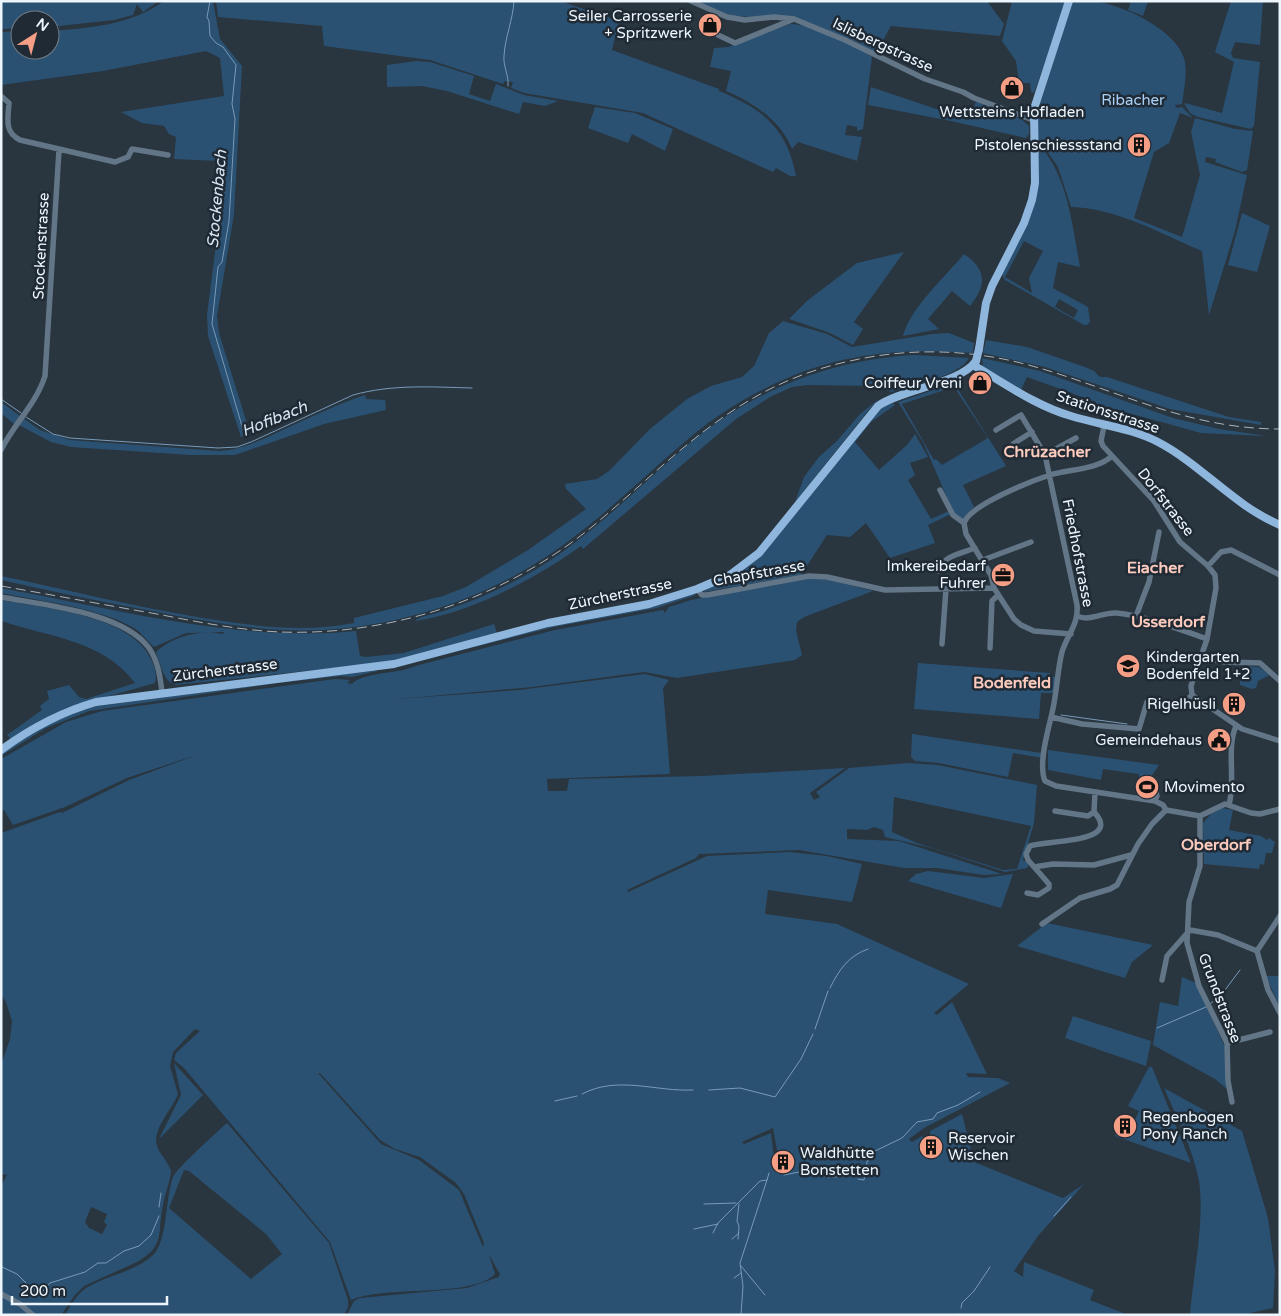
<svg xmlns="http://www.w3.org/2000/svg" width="1281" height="1316" font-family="'Varela Round',sans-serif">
<rect width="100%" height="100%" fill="#29353f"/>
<!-- green -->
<path fill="#2b5172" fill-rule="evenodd" d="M1,1H159L143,12L137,4L133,15L114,20L50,27V20H20V28L1,29Z
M164,1H213L220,39L242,66L234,214L217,316L219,333L249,430L248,434L241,437L208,336L207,315L226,166L224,162L219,161L174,159L176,137L169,134L164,126L142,123L121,112L224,96L220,58L206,51L103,71L1,85V32L20,31V50H50V31C91,28 130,25 164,1Z
M216,1H560L619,21L612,50L719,89V91C763,109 787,128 796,176H790L776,168L773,172L643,113L524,93L511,88L513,82L505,81L503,84L430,60L324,46L322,26L218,17Z
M695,1H987L1004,24L1000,36L891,26L876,53L854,41L800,19L731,16Z
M1012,1H1067L1034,93L1031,92L1030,83H1019L1016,61L1002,41Z
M1072,1C1081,1 1091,0 1100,2C1126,7 1175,30 1184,58C1188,72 1184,89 1182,104L1175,105L1176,108L1182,107L1193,118L1180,113L1169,143L1154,152L1134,218L1182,237L1200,175L1191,132L1195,118L1235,129L1253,131L1247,170L1242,172L1215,162L1216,159L1206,157L1205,162L1247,175L1235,231L1209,315L1202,251C1161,234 1117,208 1071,207L1058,167L1037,137V114Z
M1131,1H1148L1143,16L1128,10Z
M1231,1H1263L1260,45L1235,42L1231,53L1233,58L1260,62L1254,126L1251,129L1198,117L1190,113L1185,105V103L1222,113L1234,62L1215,52Z
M790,24C808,23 858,44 872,57L863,129L857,131V127L847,125L845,135L862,137L857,161L798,142L792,149C781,121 754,103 726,91L731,71L710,67L714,48L728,47Z
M417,61L430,62L474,76L469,94L490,101L496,84L524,95L558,101L545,106L523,102L519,114L447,91L422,86L387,87V65Z
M871,87L969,120L976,101L1021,119L1029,126V134L1026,138L951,121L868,105Z
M595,107L635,113L673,129L665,151L632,134L628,143L588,128Z
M1038,143C1068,176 1072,224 1080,267L1058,262L1053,288L1088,307L1090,322L1087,325H1084L1005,280L1001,273L1029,218ZM1024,241L1043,251L1029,278L1032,293L1005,277ZM1059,299L1078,310L1074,318L1055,307Z
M1242,213L1270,226L1257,272L1228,265Z
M904,252L854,322L863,329L853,345L830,333L789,319L808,300L857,263Z
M964,254C988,270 986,286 970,306L952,291L928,319L939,329L903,336C910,308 946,276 964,254Z
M783,321L827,334L852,347L932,334L949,333L974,343L973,353C868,345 795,362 708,423C649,469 598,526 533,565C471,603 396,626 323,630C263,633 205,621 146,610C98,601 49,591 1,580V576C69,590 135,607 203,618C253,626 304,633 354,623V618L443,596L466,587L528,550L586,509L566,489L565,484L597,479L609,471L650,429L687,399L711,386L742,377L754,366L769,333Z
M986,340L1027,347L1085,367L1094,371L1100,377H1107L1229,417L1261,422V425L1170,409L1045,367L983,353Z
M915,355L969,358C960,376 911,386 891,392L876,386L807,385L792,387L770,397L736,419L583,549L581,546C535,579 471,613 415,621C419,616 440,613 449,609C479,599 507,586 535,570C593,535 639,486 690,443C754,390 832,359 915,355Z
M982,358L1040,371L1173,418L1219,429L1267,436L1201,433L1096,404V402L1027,377L1021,390L987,371L983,367Z
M954,383L1006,466L963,485L974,507L962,520L954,514L924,444L898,402ZM954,387L988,438L942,465L936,459L934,460L902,404Z
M365,395L366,399L385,400L386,410L324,424L235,455H190L71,447L51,442L17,424L23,418L40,430L70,440L219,451C245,449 263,439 287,428C313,416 338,404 365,395Z
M880,398L872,406L795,502L804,477L819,457L837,441L860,414Z
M1,402L20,416L14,424L1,413Z
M892,403L895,405L871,422L855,442L879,470L907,445L915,434L928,457L910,463L915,475L908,480L931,519L949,511L951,514L928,525L935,543L890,558L866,523L850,537L827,535L801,575L704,592L706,589L744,570L761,556L867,421L881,408Z
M811,578L830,580L873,591L804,617L797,622L796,631L802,655L795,660L677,678L644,672L532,687L397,699L519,690L645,674L669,680L663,688L670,774L547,779L548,791H567L569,779L702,776L845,768L810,793L814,800L820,797L816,792L849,768L908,763L938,765L1037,785L1034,823L1023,860L1029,864L1027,868L1005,872L932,848L885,837L883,830L874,827L867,830L847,829V839L899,841L1002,874L984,875L937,868H904L799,850L699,854L696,858L627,890L628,892L707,856L789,852L827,856L862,864L852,902L768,890L765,914L837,924L969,984L934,1013L937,1015L952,1002L987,1074L966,1073L968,1077L998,1078L1010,1083L924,1128L909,1139L912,1142L922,1136L927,1140L930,1136V1131L962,1114L974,1162L1063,1198L1084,1184L1038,1236L1014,1271L1023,1277L1024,1262L1094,1290L1090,1300L1128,1315H347L354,1301L360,1298L467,1288L499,1277L500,1274L489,1255L495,1274C473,1298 385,1285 351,1300L330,1242L184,1068L174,1060L176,1053L200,1031L195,1029L173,1052L170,1066L178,1094C172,1110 152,1129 157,1146C160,1155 168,1161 171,1171C170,1182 165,1194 163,1205C157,1232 166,1246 137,1262L84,1286L75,1295L61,1315H1V1186L7,1175L1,1174V1065L10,1039L12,1021L6,1002L1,995V833L60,812L62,813L129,780L199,754L127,778L65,807L13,825L4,810L1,811V759L66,722L102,711L335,679L350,680L347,683L352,684C365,671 396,675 415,666L555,630L663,610L665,613L669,607L691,600ZM894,797L1031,826L1017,869L1003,870L917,843L892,832ZM318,1073H320L380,1140L395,1149L420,1157L456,1183L464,1194L484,1243L483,1247L459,1190L419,1160L381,1144ZM773,1128L777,1150L791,1158L787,1174L775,1167L771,1133L744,1144L742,1142ZM91,1207L107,1214L104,1222L107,1225L102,1234L89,1228L85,1222Z
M1,588C116,609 240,643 356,631L360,656L366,657L404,653L494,624L497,633L390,662L176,685C163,682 161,664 156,653L158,650C174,636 202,629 223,634L224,632L186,633L154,647C147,641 142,633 134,628C100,608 40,601 1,593Z
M692,594L696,595L657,608L554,627L403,665L559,624L657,606Z
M1,600C44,608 133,615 152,661C155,668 157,675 155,683L64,709L11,739L7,735L42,710L40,706L49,699L47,691L69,685L79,697L86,699L135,683C103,640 49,637 1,621Z
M918,663L1050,673V676L1056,677L1053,693H1041L1039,719L914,709Z
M1246,666L1259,667L1270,675L1258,681L1256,688L1252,689L1240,685V668H1245Z
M375,670L377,671L352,677L341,676L277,683L89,711L46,728L1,756C9,737 70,715 90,707Z
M912,734L1042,753L1043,758L1013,753L1008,777L939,763L915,761L911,757Z
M1048,750L1159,765L1151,777L1139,779V774L1103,769L1101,780L1048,770Z
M1222,808L1233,810L1229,830L1261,836L1267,840L1269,838L1275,842L1272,853H1266L1264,865L1260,864L1259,869L1204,864L1203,823L1211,814Z
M928,871L984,878L1013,874L1001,908L908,881L916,874Z
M1047,923L1153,945L1132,962L1125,978L1017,946Z
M1266,976H1280V1008Z
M1182,977L1196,983L1225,1047L1228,1090L1215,1079L1153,1045L1160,1002L1178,1006Z
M1073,1016L1151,1041L1146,1066L1065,1038Z
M174,1063L203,1095L159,1139L181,1095Z
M1149,1067H1152L1191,1163L1115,1136L1117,1131L1128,1135L1139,1111L1128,1106Z
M1164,1088L1242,1131L1268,1218L1275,1271L1273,1308L1241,1315H1190C1193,1274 1205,1221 1199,1181C1193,1149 1177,1118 1164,1088Z
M227,1123L329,1243L348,1300V1307L344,1315H65C71,1305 76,1295 86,1288C107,1275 136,1272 154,1254C168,1238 165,1199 173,1177C177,1168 217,1132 227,1123ZM184,1170L189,1171L266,1234L282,1254L251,1279L169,1208Z"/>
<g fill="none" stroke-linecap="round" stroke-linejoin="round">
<!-- stream -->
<path stroke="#789ab9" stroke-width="1" d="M210,1L207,17L209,21L210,36L216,43L223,47L236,65L232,104L235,119L229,221L222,262L218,267L212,324L244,433
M508,86C509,75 503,66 504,56C505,37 513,20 514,1
M1,399L21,413
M26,417L53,434L70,438L218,448L237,447L251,442L353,395C393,384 432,387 472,388
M1061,715L1127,724
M830,988C839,970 848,956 868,949
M1210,1004L1222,994L1240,970
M1157,1028L1206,1007
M815,1029L828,991
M709,1090L740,1088L775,1097L801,1059L813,1034
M582,1094C618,1075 656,1092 693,1090
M555,1101L577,1096
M784,1175L804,1171L829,1177
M832,1177L849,1176
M858,1179L864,1180L867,1162L873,1152L902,1138L917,1122L933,1119L937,1113L958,1105L980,1092
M704,1204L736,1203
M159,1207L161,1193
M1054,1216L1071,1197
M694,1229L718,1224
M713,1233L718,1223L760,1181L767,1180L769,1173
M732,1239L739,1233
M738,1239L739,1226L737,1221L739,1204
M741,1266L765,1295
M2,1267L17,1274L30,1287L42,1292L50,1283L85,1272L98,1263H106L124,1251L139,1246L151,1235L159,1216
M734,1278L741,1273
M961,1308L962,1303L974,1291L990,1267
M741,1315L743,1286L740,1263L767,1180
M959,1315V1314"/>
<!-- minor -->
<path stroke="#627688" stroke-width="5.5" d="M691,1L727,17L745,20L774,17L794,19L845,40L925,79L963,92L974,98L1033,120
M718,35L735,43L794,19
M1,96L9,103C8,119 4,132 20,140L115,162L128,157L132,149L168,155
M1104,426L1101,441L1103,446L1154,501L1180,542L1208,566L1215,575L1216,588L1207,639L1191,686L1192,695L1242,729L1280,741
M996,430L1021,415L1045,455L1077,605C1079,624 1067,635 1062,652C1057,672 1057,693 1052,713C1048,731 1038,764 1045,781L1056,786L1155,801L1163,805L1166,810
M1013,444L1032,432
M1,450C14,424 36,404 45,376L59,150
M1045,455L1076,438
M940,490L953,515L964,523
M983,560L1031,542
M1208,566L1221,552L1231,550L1280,575
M938,571C944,555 960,554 975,548
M697,589L702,595H707L809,576L827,577L885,590L994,588
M1,597C43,605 123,612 149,648C158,661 160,676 162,692
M1078,616C1088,622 1104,612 1116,613C1147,616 1178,629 1207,639
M1136,616L1149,582L1159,532
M1071,634L1034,631L1021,625L1014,619L994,588L991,575L966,534L964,523C970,505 1031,481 1050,475C1069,469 1097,470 1112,456
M942,644L946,589
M990,648L992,601L998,595
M1203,655C1220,666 1240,661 1260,663L1280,681
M1051,717L1082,724L1139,729L1147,702H1185L1192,695
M1152,779L1157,796L1155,801
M1229,805C1236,779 1226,749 1236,726
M1166,810L1200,816L1225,804L1251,813L1260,814L1280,809
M1055,811L1088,816L1094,812
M1200,816V866L1189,902L1187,943L1199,986L1227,1043L1228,1081L1232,1102
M1034,867L1053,864L1094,865L1131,855
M1027,893L1038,895L1049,888V884L1028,860L1026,854L1030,846C1045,840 1124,844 1094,812L1095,792
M1042,924L1080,898L1110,889L1117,885L1138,844L1152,824L1166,810
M1257,951L1268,990L1280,1013
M1162,980L1167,956L1190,930L1218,935L1257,951L1280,916
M1227,1043L1270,1032
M1,1294L20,1304L33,1315"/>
<!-- major -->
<path stroke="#8fb7dd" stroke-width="8" d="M979,349L986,303L992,286L1024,223L1032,200L1035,183L1034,109L1069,1
M973,365C1004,383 1036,406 1071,416C1100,425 1131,428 1158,442C1202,465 1233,505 1280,525
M1,750C31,728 61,712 96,702L394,664L548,623L649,604L697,589L730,575L759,553L878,406C902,389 960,384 976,361"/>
<!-- rail -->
<path stroke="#a9b3bb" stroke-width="1" stroke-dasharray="10 5" stroke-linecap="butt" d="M1,586C53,595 105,605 157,614C198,622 238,630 280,632C393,636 505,598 593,526C677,456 737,385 850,361C906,348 965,349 1021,363C1111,386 1182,429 1280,429"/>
<!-- major-bridge -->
<path stroke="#8fb7dd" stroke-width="8" d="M976,361L979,349"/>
</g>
<!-- icons -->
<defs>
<g id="shop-disc" transform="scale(1.25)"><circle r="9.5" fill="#f49e86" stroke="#1f2a35"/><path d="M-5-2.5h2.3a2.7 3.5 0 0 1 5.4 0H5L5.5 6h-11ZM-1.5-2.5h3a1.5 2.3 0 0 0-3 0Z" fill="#111"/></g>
<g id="building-disc" transform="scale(1.25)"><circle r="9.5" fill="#f49e86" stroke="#1f2a35"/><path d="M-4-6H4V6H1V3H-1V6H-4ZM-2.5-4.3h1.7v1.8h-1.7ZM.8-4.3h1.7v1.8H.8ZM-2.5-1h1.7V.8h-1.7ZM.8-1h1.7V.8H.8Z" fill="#111"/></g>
<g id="office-disc" transform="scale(1.25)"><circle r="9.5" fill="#f49e86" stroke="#1f2a35"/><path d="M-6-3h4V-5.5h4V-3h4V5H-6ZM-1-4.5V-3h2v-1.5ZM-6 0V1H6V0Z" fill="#111"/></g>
<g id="school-disc" transform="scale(1.25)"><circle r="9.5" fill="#f49e86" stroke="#1f2a35"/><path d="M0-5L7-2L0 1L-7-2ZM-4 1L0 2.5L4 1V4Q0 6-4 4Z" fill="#111"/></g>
<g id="civic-disc" transform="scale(1.25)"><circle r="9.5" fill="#f49e86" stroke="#1f2a35"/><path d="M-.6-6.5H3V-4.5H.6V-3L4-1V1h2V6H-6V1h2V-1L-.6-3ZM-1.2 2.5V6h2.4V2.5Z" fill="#111"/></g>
<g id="stadium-disc" transform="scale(1.25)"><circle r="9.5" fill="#f49e86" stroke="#1f2a35"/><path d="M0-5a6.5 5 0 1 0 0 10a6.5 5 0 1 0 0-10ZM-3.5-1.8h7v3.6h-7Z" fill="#111"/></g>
</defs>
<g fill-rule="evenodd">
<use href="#shop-disc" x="710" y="25"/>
<use href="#shop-disc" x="1012" y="88"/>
<use href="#building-disc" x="1139" y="145"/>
<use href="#shop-disc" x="980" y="383"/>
<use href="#office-disc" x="1003" y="575"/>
<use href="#school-disc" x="1128" y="666"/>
<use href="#building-disc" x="1234" y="704"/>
<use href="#civic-disc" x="1219" y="740"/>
<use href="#stadium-disc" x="1147" y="787"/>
<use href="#building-disc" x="1125" y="1126"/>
<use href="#building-disc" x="931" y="1147"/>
<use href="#building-disc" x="783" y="1162"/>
</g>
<g text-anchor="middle" stroke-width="5" stroke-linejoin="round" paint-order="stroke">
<!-- poi labels -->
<g font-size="15" fill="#eef6fd" stroke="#1f2a35" text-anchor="end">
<text x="692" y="21">Seiler Carrosserie<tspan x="692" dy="17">+ Spritzwerk</tspan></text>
<text x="1012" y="117" text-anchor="middle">Wettsteins Hofladen</text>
<text x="1122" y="150">Pistolenschiessstand</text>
<text x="962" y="388">Coiffeur Vreni</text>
<text x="986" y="571">Imkereibedarf<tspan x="986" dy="17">Fuhrer</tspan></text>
<text x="1146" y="662" text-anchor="start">Kindergarten<tspan x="1146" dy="17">Bodenfeld 1+2</tspan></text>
<text x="1216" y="709">Rigelhüsli</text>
<text x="1202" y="745">Gemeindehaus</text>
<text x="1164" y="792" text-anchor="start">Movimento</text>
<text x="1142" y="1122" text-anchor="start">Regenbogen<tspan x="1142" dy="17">Pony Ranch</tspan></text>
<text x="948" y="1143" text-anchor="start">Reservoir<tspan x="948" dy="17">Wischen</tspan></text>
<text x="800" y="1158" text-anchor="start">Waldhütte<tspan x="800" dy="17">Bonstetten</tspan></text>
</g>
<!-- street labels -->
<g font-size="15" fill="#eef6fd" stroke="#1f2a35">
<text transform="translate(883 45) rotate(25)" y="5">Islisbergstrasse</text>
<text transform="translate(41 246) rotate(-87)" y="5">Stockenstrasse</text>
<text transform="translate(1108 412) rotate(18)" y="5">Stationsstrasse</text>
<text transform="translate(1166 502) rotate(52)" y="5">Dorfstrasse</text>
<text transform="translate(1078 553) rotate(79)" y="5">Friedhofstrasse</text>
<text transform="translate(759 573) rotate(-10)" y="5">Chapfstrasse</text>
<text transform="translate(620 594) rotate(-12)" y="5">Zürcherstrasse</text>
<text transform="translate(225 670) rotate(-7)" y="5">Zürcherstrasse</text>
<text transform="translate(1220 998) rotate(69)" y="5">Grundstrasse</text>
</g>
<!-- park labels -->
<g font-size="15" fill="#a9d0f5" stroke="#1f2a35">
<text x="1133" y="105">Ribacher</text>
</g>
<!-- water labels -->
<g font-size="16" font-style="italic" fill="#d8e5f2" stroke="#1f2a35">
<text transform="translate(216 199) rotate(-85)" y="6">Stockenbach</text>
<text transform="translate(274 418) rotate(-22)" y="6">Hofibach</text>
</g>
<!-- neighbourhood labels -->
<g font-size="16" font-weight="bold" fill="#fdcbbd" stroke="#1f2a35">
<text x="1047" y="457">Chrüzacher</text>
<text x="1155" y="573">Eiacher</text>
<text x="1168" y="627">Usserdorf</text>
<text x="1012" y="688">Bodenfeld</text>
<text x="1216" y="850">Oberdorf</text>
</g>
</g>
<!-- border -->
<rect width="1281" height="1316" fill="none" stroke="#eef6fd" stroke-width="5"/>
<!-- north arrow -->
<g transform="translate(35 35) rotate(36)"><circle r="24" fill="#1f2a35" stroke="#727c85"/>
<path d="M0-4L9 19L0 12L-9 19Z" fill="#f49e86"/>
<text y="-8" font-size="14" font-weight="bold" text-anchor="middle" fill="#eef6fd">N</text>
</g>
<!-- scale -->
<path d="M12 1296v8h155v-8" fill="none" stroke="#eef6fd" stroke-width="2.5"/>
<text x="20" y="1296" font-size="15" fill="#eef6fd" stroke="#1f2a35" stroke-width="4" paint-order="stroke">200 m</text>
</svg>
